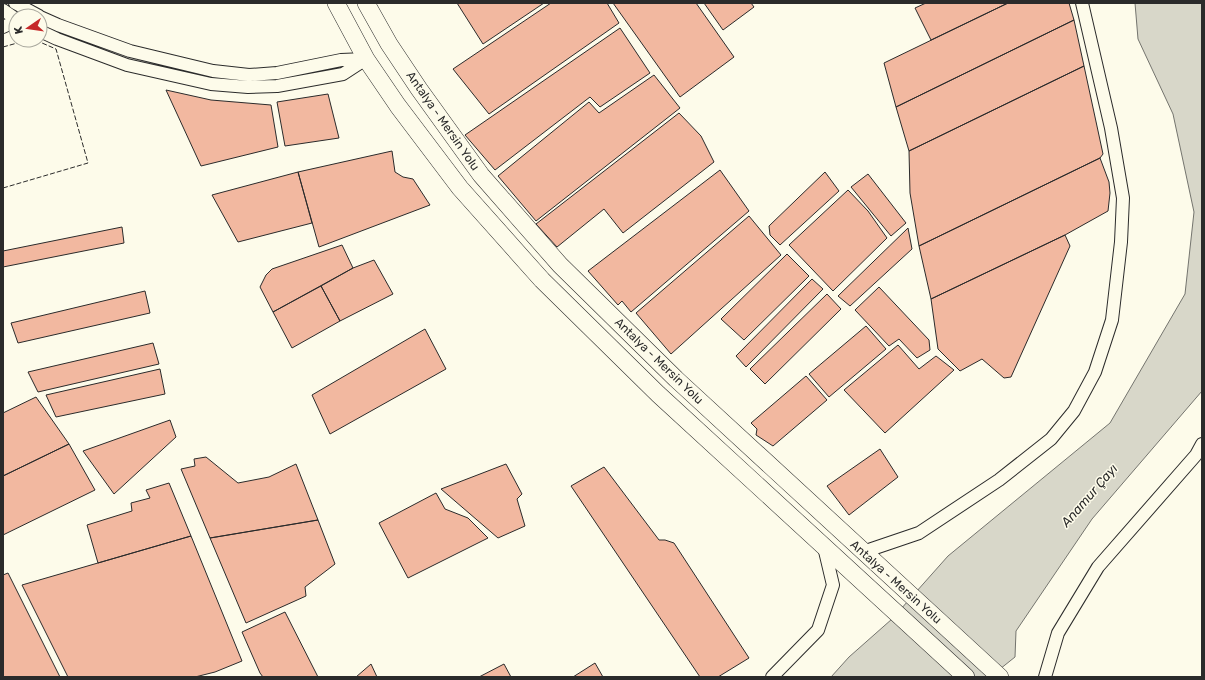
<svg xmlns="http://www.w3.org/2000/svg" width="1205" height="680" font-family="Rubik,sans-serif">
<rect width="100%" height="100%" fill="#fdfbea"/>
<!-- water -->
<path fill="#d8d7c9" stroke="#74746e" d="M1135,3H1202V391L1092,519L1016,631L1015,657L990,677H831L849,657L892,619L948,556L1110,423L1185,294L1194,212L1173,114L1138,39Z"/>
<!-- building -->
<path fill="#f2b8a0" stroke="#2b2b2b" d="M457,3H544L483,44Z
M551,3H607L619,23L489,114L453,69Z
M613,3H696L734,57L680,97Z
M704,3H751L754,7L723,30Z
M926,3H1008L931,40L915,8Z
M1008,3H1069L1074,20L896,107L884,63Z
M1074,20L1084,66L909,151L896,107Z
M620,28L650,73L600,107L590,97L495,170L465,135Z
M1084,66L1103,154L1100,158L919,246L910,193L909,151Z
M654,75L680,108L536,221L498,176L589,102L599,113Z
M166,90L211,100L271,105L278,147L201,166Z
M328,94L339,138L285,146L277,102Z
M679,113L701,136L714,162L623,233L604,209L557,247L536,224Z
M392,151L395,172L403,177L413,179L430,205L319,247L298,172Z
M1100,158L1109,182L1110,193L1108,211L1065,235L931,299L919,246Z
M720,170L749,211L631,312L622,301L618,305L588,271Z
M298,172L312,223L238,242L212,195Z
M825,172L839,191L780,245L770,235L769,226Z
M868,174L906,223L891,236L851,187Z
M848,190L868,211L887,238L833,291L789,245Z
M749,216L781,255L671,354L636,313Z
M122,227L124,243L3,267V251Z
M908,228L912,249L850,306L838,296Z
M1065,235L1070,246L1011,377L1004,378L982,359L960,371L938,349L931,299Z
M342,245L353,268L273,312L260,287L266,275L272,269Z
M787,254L809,276L744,340L721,319Z
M374,260L393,294L340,321L321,286L353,268Z
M812,279L823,289L746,367L736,356Z
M321,286L340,321L292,348L273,312Z
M879,287L929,340L930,350L917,358L899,339L889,346L855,310Z
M145,291L150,313L18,343L11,323Z
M827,294L841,309L765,384L750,369Z
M866,326L886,349L829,397L809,374Z
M425,329L446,369L330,434L312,395Z
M153,343L159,364L38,392L28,372Z
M898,345L919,369L936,356L954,370L885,433L844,390Z
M160,369L165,394L56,417L46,395Z
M806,376L827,400L773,446L756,435L757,429L751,423Z
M36,397L69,444L3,476V413Z
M170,420L176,437L114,494L83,451Z
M69,444L95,490L3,535V476Z
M880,449L898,477L849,515L827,486Z
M206,457L238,483L269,477L296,464L318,520L210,538L181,469L195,466L194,459Z
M506,464L522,494L517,499L525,526L498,538L441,489Z
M604,467L659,540H665L674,543L749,658L718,677H700L571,486Z
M169,483L191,536L98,563L87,525L132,511L131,503L150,498L146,490Z
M436,493L445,509L468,518L488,538L408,578L379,523Z
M318,520L335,564L305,587L306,596L246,623L210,538Z
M191,536L242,661L215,672L195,677H68L22,585Z
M8,573L60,677H3V575Z
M285,612L318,677H263L260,673L242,632Z
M595,663L603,677H573Z
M371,664L377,677H356Z
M504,664L511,677H479Z"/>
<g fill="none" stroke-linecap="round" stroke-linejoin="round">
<!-- minor casing -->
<g stroke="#2b2b2b" stroke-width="14">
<path id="minor" d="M15,3L39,16
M3,10L16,19
M40,17L58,25L130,51L213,71L249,75L277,73L341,60L365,59
M3,27L16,21
M40,31L57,39L127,65L211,84L248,87L277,86L343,74L366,59
M863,552L919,533L999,480L1051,439L1074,411L1095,372L1112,320L1121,242L1123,198L1111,128L1082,3
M772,677L818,630L833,585L824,547
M1045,677L1058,633L1098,567L1196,455L1202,444"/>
</g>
<!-- highway casing -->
<g stroke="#2b2b2b" stroke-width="18">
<path id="highway" d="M336,3L366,59L398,106L460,188L542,280L658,394L966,677
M366,3L389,44L419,89L481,175L560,265L676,379L1000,677"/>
</g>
<!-- minor -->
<use href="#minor" stroke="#fdfbea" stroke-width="12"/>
<!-- highway -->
<use href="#highway" stroke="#fdfbea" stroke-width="17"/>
<!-- fence -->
<path stroke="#2b2b2b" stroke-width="1" stroke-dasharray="5 2" stroke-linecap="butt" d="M3,47L28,40
M3,188L88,163L56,49L35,40"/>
</g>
<g text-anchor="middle" stroke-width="3" stroke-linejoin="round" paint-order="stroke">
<!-- street labels -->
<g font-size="12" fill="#2b2b2b" stroke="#fdfbea">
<text transform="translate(443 121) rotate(55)" y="4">Antalya - Mersin Yolu</text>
<text transform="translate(659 361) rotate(44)" y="4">Antalya - Mersin Yolu</text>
<text transform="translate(896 582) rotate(42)" y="4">Antalya - Mersin Yolu</text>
</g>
<!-- water labels -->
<g font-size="13" font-style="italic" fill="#2b2b2b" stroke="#fdfbea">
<text transform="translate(1089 495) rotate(-49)" y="5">Anamur Çayı</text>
</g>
</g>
<!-- border -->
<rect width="1205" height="680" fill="none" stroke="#2b2b2b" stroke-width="8"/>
<!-- north arrow -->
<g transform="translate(28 28) rotate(257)"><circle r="19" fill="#fdfbea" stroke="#a9a89e"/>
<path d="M0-3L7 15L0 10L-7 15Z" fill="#c62828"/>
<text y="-6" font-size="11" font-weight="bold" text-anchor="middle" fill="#2b2b2b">K</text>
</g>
</svg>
